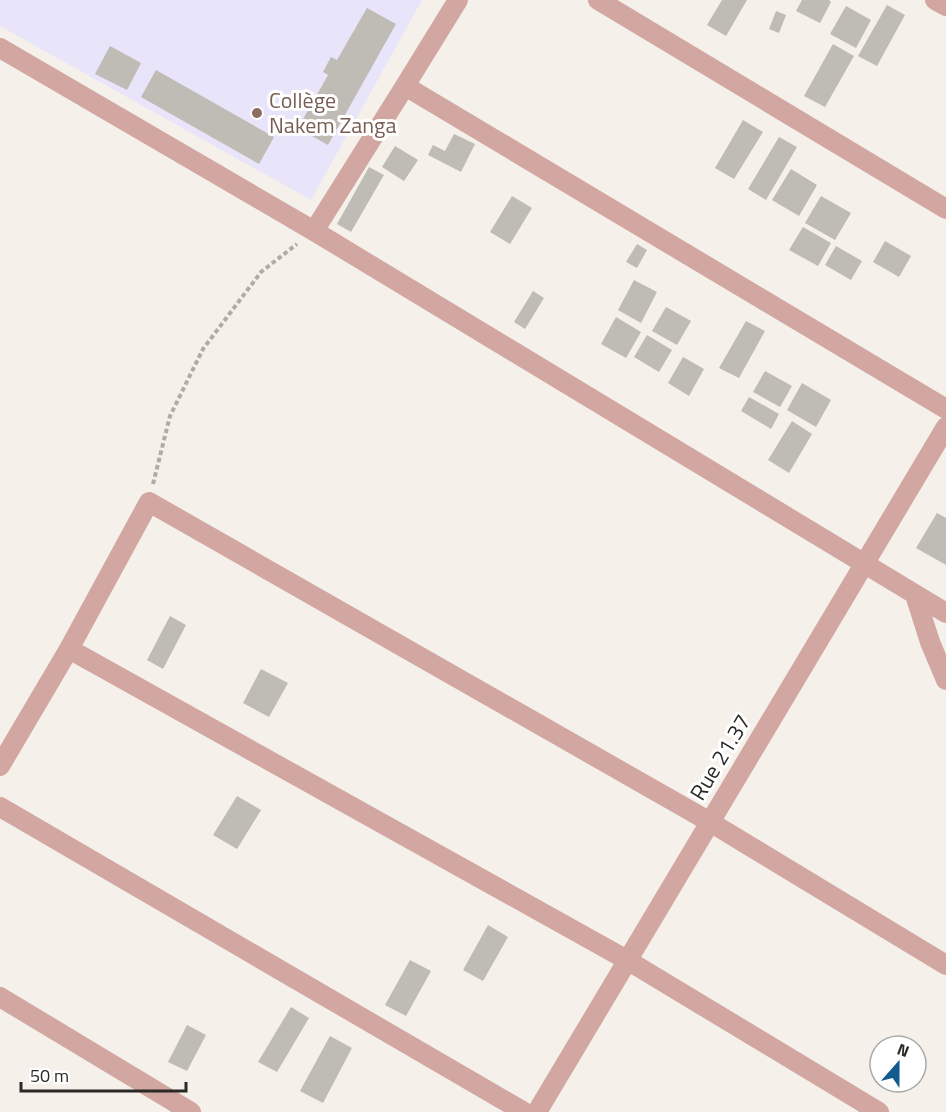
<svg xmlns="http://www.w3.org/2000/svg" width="946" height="1112" font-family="'Titillium Web',sans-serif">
<rect width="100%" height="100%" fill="#f5f0ea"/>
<!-- education -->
<path fill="#e8e4fa" d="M0,0H422L311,200L0,26Z"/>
<!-- building -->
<path fill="#bfbbb5" d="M722,0H747L726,36L707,25Z
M802,0H829L831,2L820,23L796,11Z
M887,5L905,15L877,66L858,56Z
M846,6L871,20L856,48L830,34Z
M367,8L396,24L328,145L298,128L328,75L323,72L331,57L337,60Z
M776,11L786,15L779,33L769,29Z
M833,44L854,56L825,107L804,96Z
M110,46L141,63L127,90L95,74Z
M156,70L274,137L259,164L141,97Z
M743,120L763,132L734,179L715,168Z
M454,134L475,144L461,172L428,155L433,145L445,151Z
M779,137L797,147L766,200L748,189Z
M395,146L418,160L404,181L382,167Z
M369,167L384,175L351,232L337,224Z
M791,169L817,185L799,216L772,200Z
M512,196L532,208L510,244L490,232Z
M821,196L851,213L835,240L805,223Z
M803,227L831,243L818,266L789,250Z
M885,241L911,256L899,277L873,262Z
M637,244L647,250L637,268L626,262Z
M836,246L862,261L851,280L825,265Z
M634,280L657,292L641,323L618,310Z
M533,291L544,298L525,329L514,322Z
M666,307L691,321L677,345L652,331Z
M616,317L641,332L626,358L601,344Z
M746,321L765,331L739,378L719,368Z
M647,335L672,350L659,372L634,357Z
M683,357L704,369L689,396L668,383Z
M765,371L792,386L780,407L753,392Z
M802,383L831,400L816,427L787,410Z
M749,397L779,414L771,429L741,411Z
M792,421L812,434L789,473L768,460Z
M937,513L946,518V565L916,548Z
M170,616L186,625L163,669L147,660Z
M261,669L288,683L269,717L243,703Z
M237,796L261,810L237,849L213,835Z
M488,925L508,937L483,981L463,970Z
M410,960L431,971L406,1016L385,1005Z
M291,1007L309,1018L277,1072L258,1062Z
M187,1025L206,1035L187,1071L168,1062Z
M330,1036L352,1048L323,1103L300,1091Z"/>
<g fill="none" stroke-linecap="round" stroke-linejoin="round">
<!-- path -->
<path stroke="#afaba6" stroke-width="4" stroke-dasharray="4.5 3" stroke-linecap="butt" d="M153,484L170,416L203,349L261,272L297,244"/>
<!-- minor -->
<path stroke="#d3a7a1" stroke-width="20" d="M598,0L946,209
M935,0L946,6
M0,48L314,231L946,613
M405,86L946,409
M314,231L405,86L458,0
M915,595L930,642L946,680
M69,649L627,960L879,1112
M0,766L69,649L149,502L710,822L946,965
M0,807L524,1112
M0,997L191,1112
M537,1112L946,427"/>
</g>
<!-- markers -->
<circle fill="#8d6e63" stroke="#fff" stroke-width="2" cx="257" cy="113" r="6"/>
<g text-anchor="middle" stroke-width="6" stroke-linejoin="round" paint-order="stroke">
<!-- education labels -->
<g font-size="22" fill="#785e54" stroke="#fff" text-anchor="start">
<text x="269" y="108">Collège<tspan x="269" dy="25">Nakem Zanga</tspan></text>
</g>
<!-- street labels -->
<g font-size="22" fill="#2a2926" stroke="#fff">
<text transform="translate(720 757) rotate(-59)" y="8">Rue 21.37</text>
</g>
</g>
<!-- north arrow -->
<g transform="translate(898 1064) rotate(21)"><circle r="28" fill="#ffffff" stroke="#aaa9a8" stroke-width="1.5"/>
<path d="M0-4.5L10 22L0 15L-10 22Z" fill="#125b8f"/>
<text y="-9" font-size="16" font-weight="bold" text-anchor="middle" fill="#2a2926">N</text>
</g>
<!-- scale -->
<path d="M21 1082v9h165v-9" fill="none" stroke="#2a2926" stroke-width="3"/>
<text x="30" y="1082" font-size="18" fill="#2a2926" stroke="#ffffff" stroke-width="4.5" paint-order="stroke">50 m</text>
</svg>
